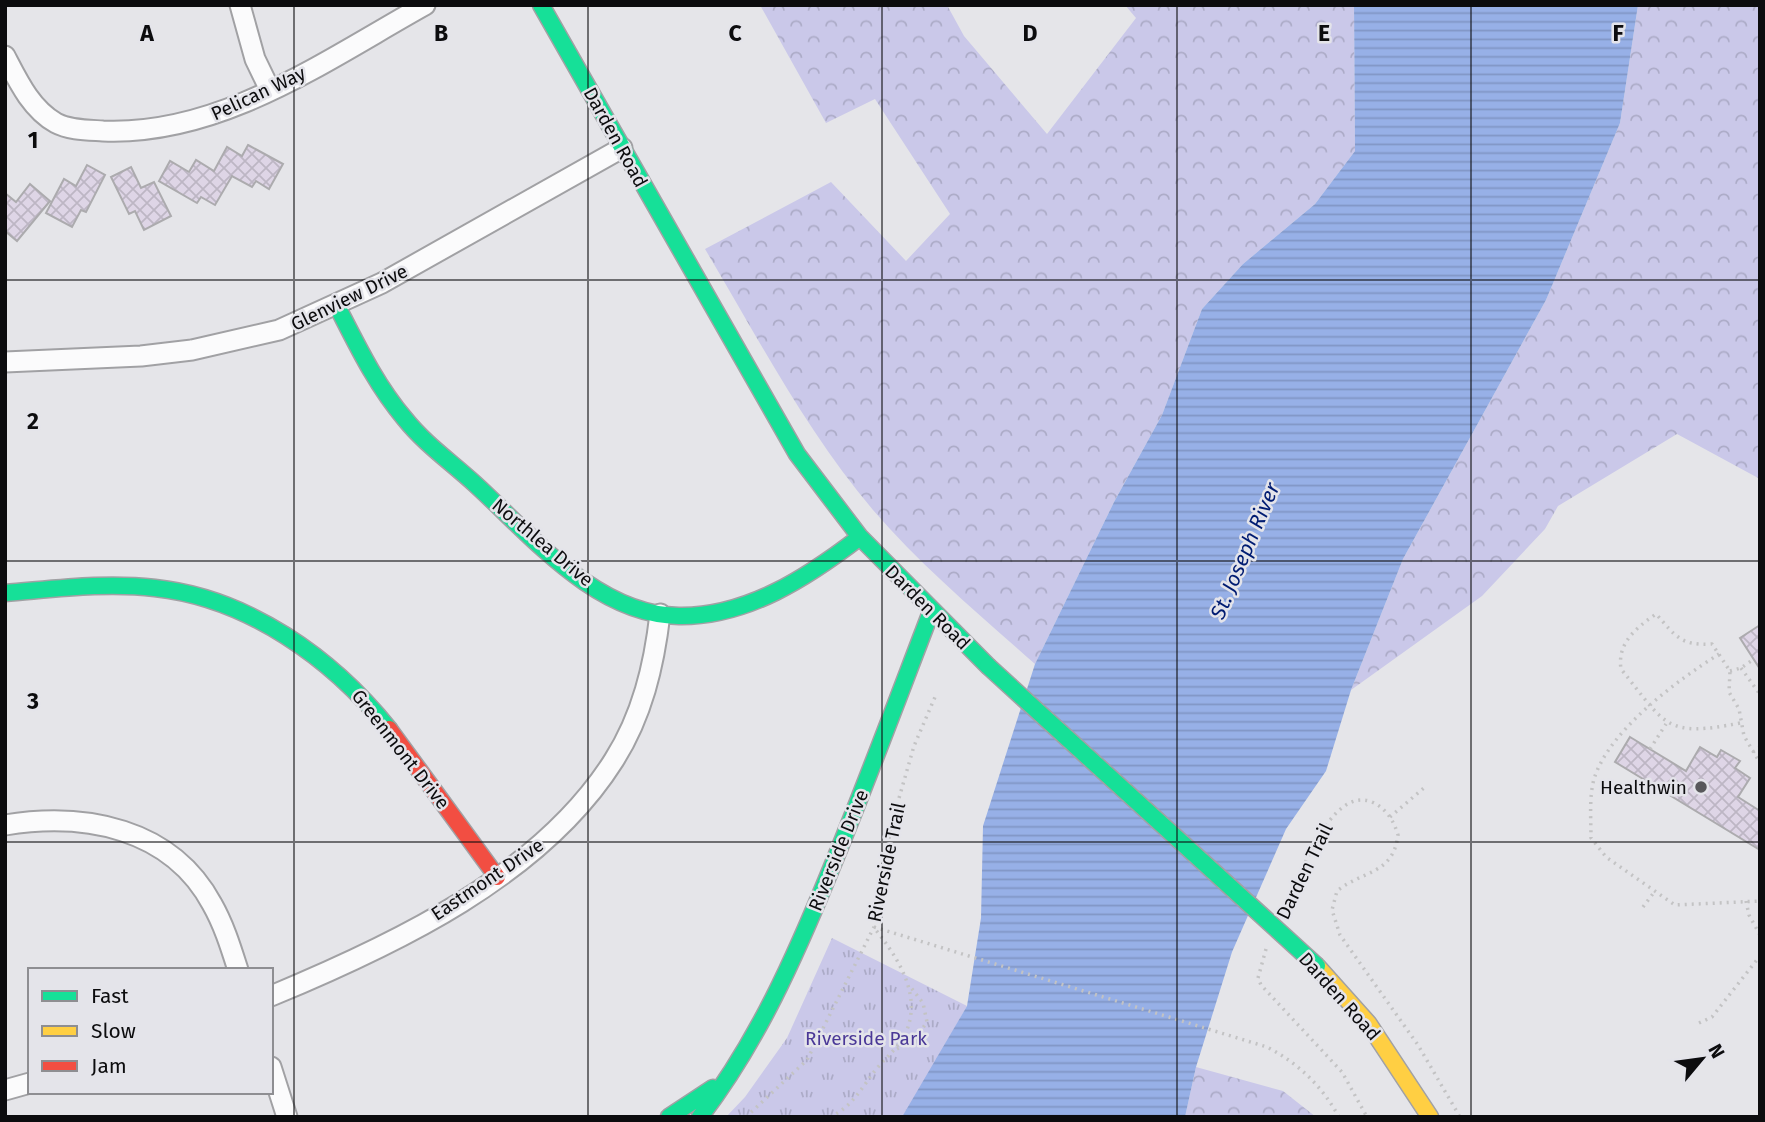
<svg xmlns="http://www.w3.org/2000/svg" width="1765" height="1122" font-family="'Fira Sans',sans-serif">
<defs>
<pattern id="grass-tufts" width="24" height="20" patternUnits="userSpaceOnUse" patternTransform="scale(1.75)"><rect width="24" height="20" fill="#cac8e9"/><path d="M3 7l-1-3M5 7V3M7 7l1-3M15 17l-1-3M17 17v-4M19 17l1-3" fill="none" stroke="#acabc7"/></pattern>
<pattern id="forest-crowns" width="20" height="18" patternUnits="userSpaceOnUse" patternTransform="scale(1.75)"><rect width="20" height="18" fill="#cac8e9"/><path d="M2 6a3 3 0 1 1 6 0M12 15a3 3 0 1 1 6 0" fill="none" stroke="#acabc7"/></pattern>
<pattern id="water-rules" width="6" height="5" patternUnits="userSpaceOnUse" patternTransform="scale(1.75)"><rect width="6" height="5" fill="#97b0e7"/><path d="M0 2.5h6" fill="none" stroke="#8196c5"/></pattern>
<pattern id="building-cross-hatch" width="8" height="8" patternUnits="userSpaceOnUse" patternTransform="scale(1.75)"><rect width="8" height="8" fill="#ded5e6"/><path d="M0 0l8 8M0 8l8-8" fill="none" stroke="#bdb6c4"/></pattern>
</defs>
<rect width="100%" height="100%" fill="#e5e5e9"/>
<!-- grass -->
<path fill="url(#grass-tufts)" d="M832,938L967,1006L908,1110L902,1117H726L745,1097L787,1038Z"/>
<!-- forest -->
<path fill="url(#forest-crowns)" d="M760,5H947L964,36L1047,134L1136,18L1125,5H1354L1355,151L1315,204L1243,264L1202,309L1162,415L1114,502L1035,664C980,615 921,566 873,510C806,431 758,338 705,249L831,182L906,261L950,214L875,99L826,123Z
M1638,5H1760V479L1677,434L1558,506L1545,529L1482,596L1351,690L1403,559L1546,300L1620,123Z
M1196,1067L1283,1091L1316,1117H1185Z"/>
<!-- water -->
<path fill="url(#water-rules)" d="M1354,5H1638L1620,123L1546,300L1403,559L1351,690L1326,771L1286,829L1232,952L1196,1067L1185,1117H902L967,1006L981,918L983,826L1035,664L1114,502L1162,415L1202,309L1243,264L1315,204L1355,151Z"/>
<!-- building -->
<path fill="url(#building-cross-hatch)" stroke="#acabae" stroke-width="2" d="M248,145L283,164L269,189L256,181L252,187L232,176L215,205L201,197L197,203L159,181L170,161L189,172L196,160L214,171L227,147L242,156Z
M87,165L105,175L86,212L81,210L72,227L46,213L64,179L76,186Z
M131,167L141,188L154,182L171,216L144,230L135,211L129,214L111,177Z
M30,184L50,201L17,241L5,231V193L16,202Z
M1760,625V669L1740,638Z
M1630,737L1686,771L1700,747L1717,757L1721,750L1740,761L1735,768L1750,778L1738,797L1760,811V850L1615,762Z"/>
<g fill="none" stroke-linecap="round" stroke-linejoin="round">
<!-- street casing -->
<g stroke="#a1a1a4" stroke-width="23">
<path id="street" d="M240,5L255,59L270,90
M5,56C18,81 31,109 56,123C69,130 88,130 103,131C221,136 326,60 425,5
M5,362L141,356L192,350L279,330L382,283L622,148
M5,825C85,812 171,828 212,904C224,925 231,948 238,970
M271,996C394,945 541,876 614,760C642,716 654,666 660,614
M271,1067L287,1117
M5,1090L30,1083"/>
</g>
<!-- fast casing -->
<g stroke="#a1a1a4" stroke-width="19">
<path id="fast" d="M541,5L797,454L860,537L988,666
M337,306C357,345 376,385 405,419C425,444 451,462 475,484C531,535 596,615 679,616C747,617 808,577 860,537
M5,593C55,589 105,582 155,588C248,598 332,658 389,729
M669,1117L713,1088
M700,1117C758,1041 795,957 831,869C866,784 898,698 931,612"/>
</g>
<!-- slow casing -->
<g stroke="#a1a1a4" stroke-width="19">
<path id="slow" d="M1317,966L1368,1023L1430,1117"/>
</g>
<!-- jam casing -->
<g stroke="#a1a1a4" stroke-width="19">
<path id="jam" d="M389,729L497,877"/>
</g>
<!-- path -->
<path stroke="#c3c3c4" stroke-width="3.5" stroke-dasharray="2 5" stroke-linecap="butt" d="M1719,654C1678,680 1609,730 1594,779C1589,797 1591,819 1591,838L1606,857L1675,905L1760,901
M1741,668L1759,693
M1730,671L1741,668L1754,659
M1740,723C1665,738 1666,725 1621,669C1617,643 1636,628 1656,614C1676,636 1680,646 1712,644L1730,671L1729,692L1739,709L1744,736L1760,763
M1650,749L1666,724
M1753,752L1760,747
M1390,817L1425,787
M1746,901L1749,915L1760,935
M1286,907C1299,879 1330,785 1372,802C1386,808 1394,821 1398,835C1393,875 1363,870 1337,891L1332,910L1340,935L1418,1045L1460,1117
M1643,907L1655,891
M874,927L1267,1047C1298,1063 1322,1086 1339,1117
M1266,949L1258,978L1261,985L1342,1072L1367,1117
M1699,1023L1712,1017L1760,956
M897,1049L916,1038L927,1022L923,1003L909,985
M746,1117L807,1060L874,927L891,826L914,746L935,697
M830,1117C854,1106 862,1086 878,1067C887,1057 896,1049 903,1038C925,999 899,959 875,929"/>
<!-- street -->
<use href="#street" stroke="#fbfbfc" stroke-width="19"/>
<!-- fast -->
<use href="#fast" stroke="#16e098" stroke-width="16"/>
<!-- slow -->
<use href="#slow" stroke="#ffcf43" stroke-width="16"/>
<!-- jam -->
<use href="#jam" stroke="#f24e42" stroke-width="16"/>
<!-- fast-bridge casing -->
<g stroke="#a1a1a4" stroke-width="19" stroke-linecap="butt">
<path id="fast-bridge" d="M988,666L1317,966"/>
</g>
<!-- fast-bridge -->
<use href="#fast-bridge" stroke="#16e098" stroke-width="16"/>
</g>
<!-- grid -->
<path fill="none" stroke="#0c0c0e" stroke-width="2" stroke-opacity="0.55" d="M294,5V1117M588,5V1117M882,5V1117M1177,5V1117M1471,5V1117M5,280H1760M5,561H1760M5,842H1760"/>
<!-- markers -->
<circle fill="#58585b" stroke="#e4e4ea" stroke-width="2.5" cx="1701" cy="787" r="7"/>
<g text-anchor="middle" stroke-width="5" stroke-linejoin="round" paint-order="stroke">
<!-- street labels -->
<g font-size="19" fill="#0c0c0e" stroke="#e4e4ea">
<text transform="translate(258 93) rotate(-25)" y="7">Pelican Way</text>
<text transform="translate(616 137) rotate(61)" y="7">Darden Road</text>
<text transform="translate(349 297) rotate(-26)" y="7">Glenview Drive</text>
<text transform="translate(543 542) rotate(40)" y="7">Northlea Drive</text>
<text transform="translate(928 607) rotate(45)" y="7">Darden Road</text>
<text transform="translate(401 749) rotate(52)" y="7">Greenmont Drive</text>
<text transform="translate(838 850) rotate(-68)" y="7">Riverside Drive</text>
<text transform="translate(886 862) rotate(-78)" y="7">Riverside Trail</text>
<text transform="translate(1304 871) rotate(-64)" y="7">Darden Trail</text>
<text transform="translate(487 879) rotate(-34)" y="7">Eastmont Drive</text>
<text transform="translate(1340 996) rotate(48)" y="7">Darden Road</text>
</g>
<!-- poi labels -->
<g font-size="19" fill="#0c0c0e" stroke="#e4e4ea" text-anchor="end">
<text x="1687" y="794">Healthwin</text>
</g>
<!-- park labels -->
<g font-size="19" fill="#4a3897" stroke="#e4e4ea">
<text x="866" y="1045">Riverside Park</text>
</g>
<!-- water labels -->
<g font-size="21" font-style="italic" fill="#011c72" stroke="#e4e4ea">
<text transform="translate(1245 551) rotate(-67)" y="7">St. Joseph River</text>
</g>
</g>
<g font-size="23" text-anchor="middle" font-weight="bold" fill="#0c0c0e" stroke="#e4e4ea" stroke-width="5" stroke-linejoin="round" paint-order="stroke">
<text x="147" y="41">A</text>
<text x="441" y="41">B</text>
<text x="735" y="41">C</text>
<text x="1030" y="41">D</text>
<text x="1324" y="41">E</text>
<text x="1618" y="41">F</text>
<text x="33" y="148">1</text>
<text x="33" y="429">2</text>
<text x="33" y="709">3</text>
</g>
<!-- border -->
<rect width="1765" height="1122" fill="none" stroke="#0c0c0e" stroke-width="14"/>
<!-- legend -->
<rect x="28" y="968" width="245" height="126" fill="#e4e4ea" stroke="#8e8e92" stroke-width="2"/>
<rect x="42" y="991" width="35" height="10" fill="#16e098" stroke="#8e8e92" stroke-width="2"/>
<text x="91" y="1003" font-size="21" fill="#0c0c0e">Fast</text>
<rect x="42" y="1026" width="35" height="10" fill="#ffcf43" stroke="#8e8e92" stroke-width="2"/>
<text x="91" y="1038" font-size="21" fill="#0c0c0e">Slow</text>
<rect x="42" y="1061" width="35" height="10" fill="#f24e42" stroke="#8e8e92" stroke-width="2"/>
<text x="91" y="1073" font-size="21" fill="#0c0c0e">Jam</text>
<!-- north arrow -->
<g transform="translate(1702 1059) rotate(61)" stroke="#e4e4ea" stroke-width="5" paint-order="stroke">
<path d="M0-5L12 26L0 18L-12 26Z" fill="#0c0c0e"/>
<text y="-10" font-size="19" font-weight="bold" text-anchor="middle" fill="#0c0c0e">N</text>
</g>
</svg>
